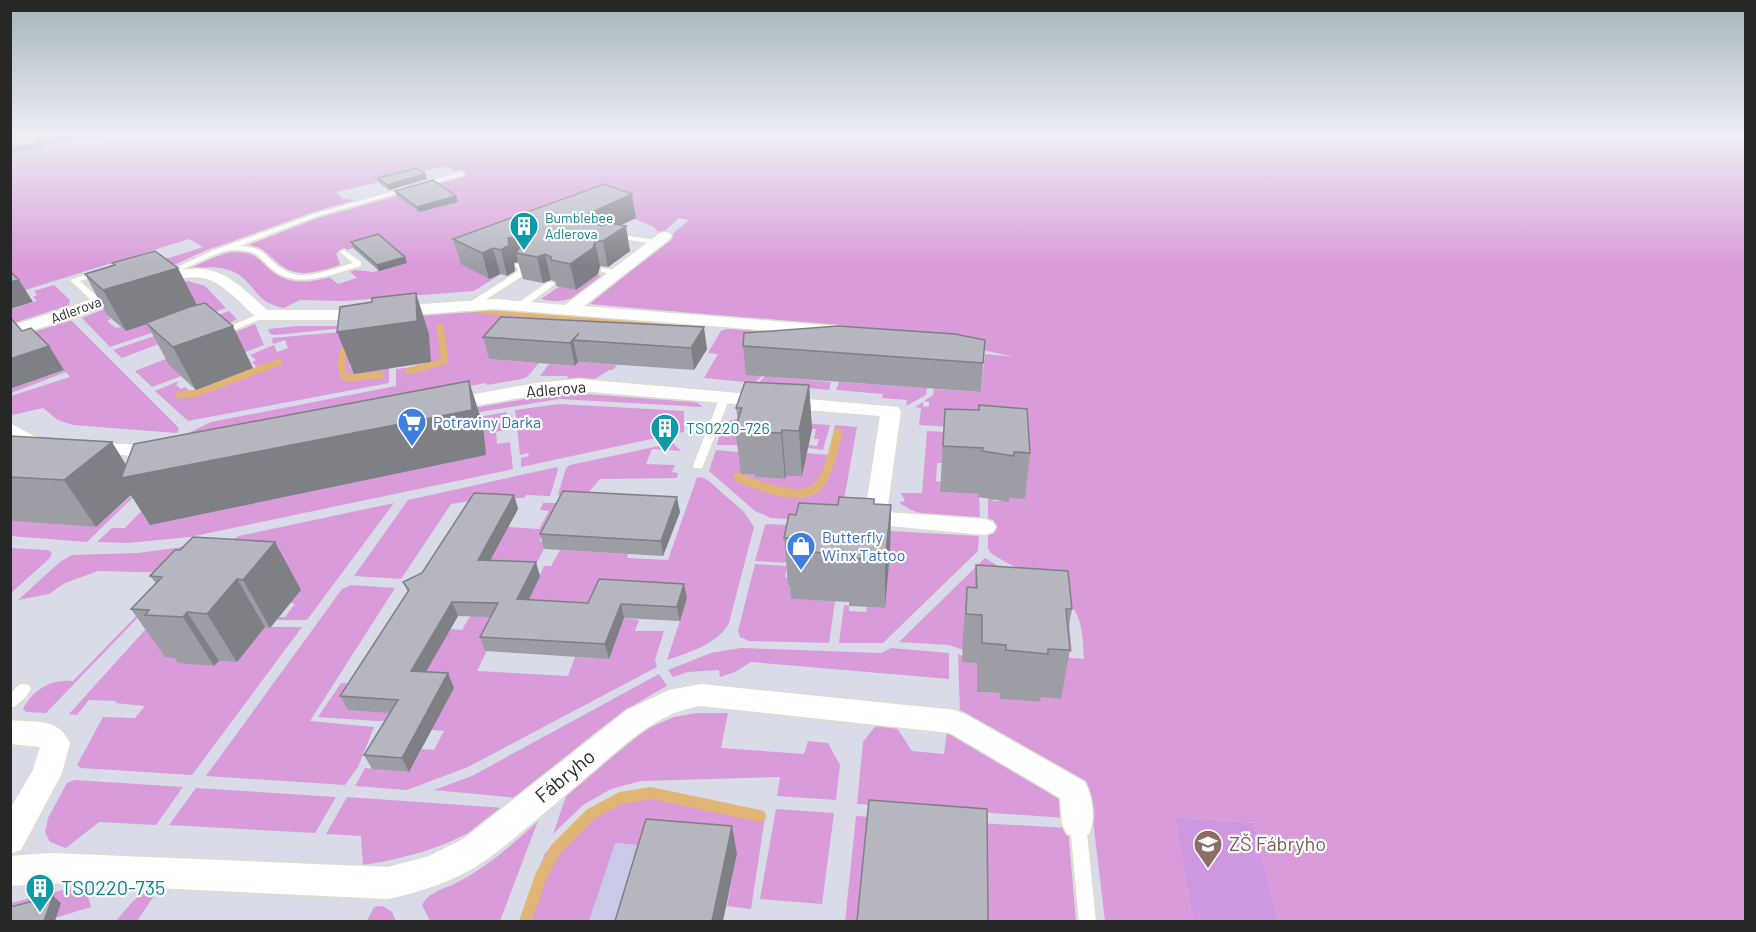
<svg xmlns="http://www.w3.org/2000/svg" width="1756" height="932" font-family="Barlow,sans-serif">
<rect width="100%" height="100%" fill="#d9dbe8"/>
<!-- education -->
<path fill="#cacae8" d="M614,843L737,854L723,921L589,922Z"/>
<!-- green -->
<path fill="#d99bda" d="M11,137H1745V921H1278L1254,823L1175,817L1193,921H1105L1090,796L1084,786L960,712L958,654L977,663V692L1000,693L1001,699L1039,702L1057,657L1084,659C1083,646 1083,630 1078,617C1068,591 1016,569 992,554L988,549V497L993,498V501H1009L987,429L919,425L921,408L915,407L923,402V406L929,407V402L924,401L933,395L934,389L981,392L985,354L1014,357L898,331L590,304L689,220L679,218L660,235L654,227L635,219L462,264L504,272L474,291L344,301L300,300L284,308C258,302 261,295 243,278C228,264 203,267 184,269C207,259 239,239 262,257C270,264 276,274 287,277C300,282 314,277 328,276L338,284L357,278L347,269L373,272L407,263L353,248L336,253L341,267C325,272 306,278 290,271C266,258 271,247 237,246L312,218L464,175L461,173L392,189L456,173L447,166L336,192L342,199L356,200L228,246L215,249L214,247L169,267L116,275L203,247L189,239L22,291L11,284Z
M598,274L602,278C579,294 570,306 541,299L560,286L576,290Z
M188,281L205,286L226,308L178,324L172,283Z
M54,285L70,300L69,305L11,324V309L37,301L33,297L37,295L34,291Z
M136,305L107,315L111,319L107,321L116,328L158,320L169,327L110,347L82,318L107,308Z
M487,309L695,324L702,328L490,359L539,363L527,377L522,379L487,385L486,383L254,425L188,433L211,422L396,386V369L415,367L416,365L431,362L422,316Z
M229,311L237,319L220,328L205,326L122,358L113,350Z
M68,321H72L177,426L179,429L177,433L73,425L58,420L43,408L13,415L11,411V396L70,377L66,372L11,393V389L64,370L11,339Z
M255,324L264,345L152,387L135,371Z
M298,326H364L275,335L270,334L268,329Z
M731,327L783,330L781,356L755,383L704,378L718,354L708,353L721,331Z
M364,330L351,356L350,367L389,368V383L188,421L155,391L179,381L176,385L181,389L185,387L191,392L257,367L252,362L256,360L250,355L274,345L277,352L288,348L285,340L273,344L272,338Z
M781,360L775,377L831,382L829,390L758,383Z
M578,362L617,365L613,370H609L595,379H567L568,376H540L549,364L575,366Z
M839,382L927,388L926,395L906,406L907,400L882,398L883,394L836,390Z
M585,394L696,402L703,407L559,399L456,416L455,411L525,399Z
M559,404L684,411V432L521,467V458L529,456L528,453L520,455L515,410Z
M506,412L508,429L496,432L497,444L510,442L513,469L190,537L128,543L97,542L112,528H125L149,503L150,525L486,455L457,421Z
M739,419L830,425L823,450L808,448V445L817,446L819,439H814L816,429L750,426L738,445H717C722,429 721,421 739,419Z
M835,425L857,427L840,522L771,518L755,511L709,471L716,450L747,453L755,477L785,479L786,476H801L807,453L829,455Z
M927,431L979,434L942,463H937L936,481L941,482V492L979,494L980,518C955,516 918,520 899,502L905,501L901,493H922Z
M673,443L681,451L652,449L646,464L675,465L672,472L678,473L677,478L600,479L583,499L558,495L566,468L570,465Z
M557,467L558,470L550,496L526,495L524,498L481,499L451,504L401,579L354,576L408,500Z
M159,472L87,542L11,536L10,521L96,527Z
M697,477L704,478L710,482L744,512L754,527L729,623C718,644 688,653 667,660L687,599L592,618L522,614L544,566H551L560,550L628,554L627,558L668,560Z
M394,503L307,620H277L279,617H285L295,604L291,603L300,590L230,541L239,536Z
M543,503H558L560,506L539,541L547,543L530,576L483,574L508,527L539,529L549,511L540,510Z
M765,525L769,524L838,528L792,563L755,561Z
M855,529L979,536L978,551L883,643H839L844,605L849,606V611L866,612L867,607L885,608L890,552Z
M190,546L181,573L98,571L65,583L49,594L18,600L61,561L72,555L138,553Z
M10,548L48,550L52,553L50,558L11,593Z
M985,558L1055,601L1069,620L1072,652L963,650L949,645L899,642Z
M755,564L787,566L785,577L789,578L788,585L794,586L792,599L835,601L829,643L749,641L740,637L738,631Z
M172,579H175L46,713L26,712L23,709C33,689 52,679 73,681Z
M489,583L505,613L477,671L568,676L575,657L609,658L624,618L639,620L635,631H664L655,660L657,667L468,767L407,790L355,786L365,768L409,772L422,749L434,750L444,731L420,729L453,688L418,686L450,629L462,630Z
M351,585L395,588L310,721L374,727L358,767L345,785L206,776L342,589Z
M153,621L182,659L214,666L219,661L237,662L265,627H302L192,775L81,768L77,765L103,717L135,718L145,706L115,703L117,701L89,700L77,715L69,714Z
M741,648L881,653L891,648L949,653V679L751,662L735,672L720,677L719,670L688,672L673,677L668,670L711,653Z
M659,674L667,686C611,715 565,758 517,798L434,790L472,776Z
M341,683L365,684L402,714L399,720L377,721L318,717Z
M697,713H728L721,748L804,754L808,741L828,743L840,765L836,800L777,796L780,777L641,781L611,789L583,805L553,834L566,796L631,740L651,727L674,717Z
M878,723L895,725L912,751L944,754L947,730L1049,787L1065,803L1067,818L857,804L863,742Z
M75,780L183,787L156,825L99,822L66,848L50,842L45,832L48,818L67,783Z
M196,788L336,797L315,833L169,825Z
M640,791L752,811L765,817L751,909L727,906L737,854L615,843L589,921L520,922L545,853L591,811L614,798Z
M347,797L505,808C465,842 415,857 363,865L361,836L326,834Z
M776,809L834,813L822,904L760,899Z
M856,816L901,819L861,921L845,922Z
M908,819L1068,828L1076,921H984Z
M538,821L500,921H430L422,905C428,893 440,890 452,885C485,869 512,845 538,821Z
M67,889L86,890L91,907L55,918L11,916V903Z
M142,894L154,896L137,921H116L133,901Z
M383,906L392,912L396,921H367L374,907Z"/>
<!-- pitch -->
<path fill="#ce97e0" d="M1175,817L1254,823L1278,921H1193Z"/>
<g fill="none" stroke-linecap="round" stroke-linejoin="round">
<!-- stream-far2 -->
<path stroke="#e1b575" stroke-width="7" d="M478,310L690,324
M354,345L343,352L341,363L343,375L347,378L381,375
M409,371L445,361L440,327
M179,395L197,393L279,362"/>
<!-- stream-far1 -->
<path stroke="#e1b575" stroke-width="9" d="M738,477C756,485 803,504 818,486C830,472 833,450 838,433"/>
<!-- stream -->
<path stroke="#e1b575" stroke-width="12" d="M525,922L541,876L556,849L591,814L621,798L651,793L760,816"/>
<!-- service casing -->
<g stroke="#dcdecf" stroke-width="4">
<path id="service" d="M461,172L464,174L463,175L318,216L240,246C267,247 265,259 284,270C304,282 332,269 353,263L340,252L344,250L361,262V266C335,273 301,289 276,272C257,258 261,250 233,250C220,250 183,270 169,276H163L162,274L214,250L314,214Z
M629,236L656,240L660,242L656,244L629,240L615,244L611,242Z
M516,264H522L526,269L524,275L476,306H470V302L517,272L518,269L515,266Z
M601,268L618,270L622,272C617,276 607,273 601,272Z
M97,271H100V275L80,281L101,300V304H95L70,280Z
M548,282H551L555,284L524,307H518V303Z
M263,312L266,313V317L227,333H221L220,331Z
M725,394L730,397L703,466L702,468H694L693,466L720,397Z
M24,684L29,685L31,689C27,696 18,706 10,708V694L19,685Z
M1078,817L1084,819L1086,824L1096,922H1079L1070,824L1072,819Z"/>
</g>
<!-- minor casing -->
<g stroke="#dcdecf" stroke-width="3">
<path id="minor" d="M665,232L670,233L672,236L670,239L584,306L837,326L843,327L846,331L843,335L837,336L494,309L340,320H263C254,318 248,309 241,303C207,271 198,274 155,285L147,280L149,277C211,260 222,268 267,310H340L494,299L565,305L660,233Z
M126,286L132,288L134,291L132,294L77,317L10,337V326L65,309Z
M579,379L898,407L901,411L887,512L985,519L993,522L996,527L993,532L985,535L867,524L864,519L880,416L579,391L536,395L447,411L440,409L437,405L440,401L447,399L536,383Z
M10,423L34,436L55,441L58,445L55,449C40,453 23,447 10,438Z
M88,442L159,446L166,448L169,452L166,456L159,458L81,452L78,448L81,444Z
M701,684L955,710L965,714L1085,782C1092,797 1096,818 1089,834L1078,838L1067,834L1062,824L1060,798L950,733L701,706C658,712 628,742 596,769C560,799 524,832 486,860C458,880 421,892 388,899L51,883L10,886V856L51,853L388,867L429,856L463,839L627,710L669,690Z
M10,720C36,723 58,717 70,743L62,773L21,850L10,854V809L33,770L40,747L10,744Z"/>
</g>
<!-- service -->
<use href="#service" fill="#fff" fill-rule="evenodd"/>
<!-- minor -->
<use href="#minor" fill="#fff" fill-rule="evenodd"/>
</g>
<!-- wall -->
<path fill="#9c9da5" d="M425,174L427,179L389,190L380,184L378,178Z
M395,191L458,202L419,212L397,196Z
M636,218L621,225L630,251L608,267L600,266L598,274L576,290L556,286V282L551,280L543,283L523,279L518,262L514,263L515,271L507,276L500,274L489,279L461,264L453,239Z
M351,242L405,257L407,263L379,271L353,248Z
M112,263L197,305L253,368L196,390L169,365L147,324L126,331L107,315L85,274L114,265Z
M501,317L707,349L694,370L578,362L575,366L489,359L483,337Z
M985,340L981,392L746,375L743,346Z
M809,385L812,429L802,476H786L785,479L755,477L754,474H741L735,428L738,421L736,408Z
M945,409L1030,453L1025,499L1009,498V502L978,497L979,494L940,492Z
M483,425L486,455L150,525L131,495L96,527L10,521V436L126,465Z
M514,495L518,509L490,560L540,576L529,600L588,603L687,598L680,621L624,618L609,659L485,651L480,637L491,617L458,616L425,672L448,673L454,688L409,772L372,769L364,755L390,713L348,710L340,696L408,592L403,582L422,573Z
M874,504L891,505L890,552L885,608L849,606V602L791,599L790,586L788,585L784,538L796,515L838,505Z
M680,512L663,556L544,549L540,534Z
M275,542L301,590L270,628L265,627L237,662L219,661L214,666L178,663L175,658L165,657L131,609L156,583L150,576L180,550Z
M976,565L1072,609L1068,631L1070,650L1061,699L1041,697L1040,702L1000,699V693L977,692V663L962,662L963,635L967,587H975Z"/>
<!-- shaded-wall -->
<path fill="#7f7f86" d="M44,137H99V138L46,143L36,150L10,152V146Z
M425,174L427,179L389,190L387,185Z
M632,194L636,218L599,235L579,218Z
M456,196L458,202L419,212L417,207Z
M626,226L630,251L608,267L603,241Z
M516,237L520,254L516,253L518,262L514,263L515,271L507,276L501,250L508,238Z
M595,241L600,266L598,274L576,290L570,264Z
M493,248L500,274L489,279L482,253Z
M545,254L551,280L543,283L537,257Z
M405,257L407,263L379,271L377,265Z
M178,268L198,307L126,331L103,290Z
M19,280L33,302L10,309V282Z
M416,293L429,334L431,362L354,374L337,332Z
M233,326L253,368L196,390L173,347Z
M704,327L707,349L694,370L691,348Z
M573,340L578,362L575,366L570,343Z
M49,346L64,370L10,389V359Z
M469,381L483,425L486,455L150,525L131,495L96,527L64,480L112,442L133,476Z
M809,385L812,429L802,476L799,431Z
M782,430L786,476L785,479L781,433Z
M514,495L518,509L483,574L478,560Z
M677,497L680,512L663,556L661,541Z
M891,505L890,552L885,608V560Z
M275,542L301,590L270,628L243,580Z
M536,562L540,576L522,614L517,599Z
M237,579L265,627L237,662L207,614Z
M684,584L687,598L680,621L677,607Z
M452,602L458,616L418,686L411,671Z
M621,604L624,618L609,659L605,644Z
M187,612L219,661L214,666L183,617Z
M448,673L454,688L409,772L402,758Z
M732,826L737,854L723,921H712Z
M53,896L61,903L55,921H44Z"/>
<!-- building -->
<path fill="#b5b6c0" stroke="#7f7f86" stroke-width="1.5" d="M10,137H49H44L33,145L10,146Z
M417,168L425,174L387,185L378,178Z
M433,180L456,196L417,207L395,191Z
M604,184L632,194L579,218L597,221L596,223L601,226L610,223L626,226L603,241H595L593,248L570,264L551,260V257L545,254L537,257L516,253L522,244L516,237L508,238L509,245L501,250L493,248L482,253L453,239Z
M378,234L405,257L377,265L351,242Z
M155,251L178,268L103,290L85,274L115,265L112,263Z
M10,271L19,280L10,282Z
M416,293L417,321L337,332L340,307L372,302V298Z
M205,303L233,326L173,347L146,323L189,307Z
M10,317L22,331L31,328L49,346L10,359Z
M501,317L704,327L691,348L573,340L579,333L570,343L483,337Z
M838,326L955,334L985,340L983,363L743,346L744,333Z
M469,381L472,410L121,478L134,444Z
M745,382L809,385L799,431L782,430L781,433L750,432L751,429L735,428L742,408H736Z
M979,405L1027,409L1030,453L1014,452V456L982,451L983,448L943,446L945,409L979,410Z
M10,436L112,442L64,480L10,477Z
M563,491L677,497L661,541L540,534Z
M474,493L514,495L478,560L536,562L517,599L588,603L599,579L684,584L677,607L621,604L605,644L480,637L498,603L452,602L411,671L448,673L402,758L364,755L398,700L340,696L409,590L403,582L422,573Z
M839,497L874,499V504L891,505L885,560L848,558V554L788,551L790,538H784L789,514L796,515L799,503L838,505Z
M193,537L275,542L243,580L237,579L207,614L187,612L183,617L145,615L149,610L131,609L162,577L150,576L175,550H180Z
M976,565L1068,571L1072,609H1066L1070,650L1048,649V654L1006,650V645L982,643V615L966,614L967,587L977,588Z
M869,800L987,809L988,921H857Z
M646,819L732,826L712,921H615Z
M53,896L44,921H10V907Z"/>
<!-- sky -->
<linearGradient id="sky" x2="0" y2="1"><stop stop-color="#a5b4ba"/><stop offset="0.51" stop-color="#eeeff5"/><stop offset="1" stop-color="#eeeff5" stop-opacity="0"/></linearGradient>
<rect width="1756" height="267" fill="url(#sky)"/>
<!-- icons -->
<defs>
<g id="building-pin" transform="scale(1.5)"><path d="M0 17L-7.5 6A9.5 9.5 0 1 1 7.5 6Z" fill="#0f9aa8" stroke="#fff"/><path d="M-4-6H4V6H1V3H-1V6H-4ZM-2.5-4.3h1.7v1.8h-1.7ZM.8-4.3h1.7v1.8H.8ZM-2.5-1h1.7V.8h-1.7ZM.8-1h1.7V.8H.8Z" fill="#fff"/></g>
<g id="supermarket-pin" transform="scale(1.5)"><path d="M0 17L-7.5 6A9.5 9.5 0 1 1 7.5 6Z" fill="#3f7fe0" stroke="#fff"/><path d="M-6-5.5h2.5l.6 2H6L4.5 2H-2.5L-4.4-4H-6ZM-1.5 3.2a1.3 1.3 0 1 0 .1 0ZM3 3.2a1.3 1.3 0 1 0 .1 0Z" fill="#fff"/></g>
<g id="shop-pin" transform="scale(1.5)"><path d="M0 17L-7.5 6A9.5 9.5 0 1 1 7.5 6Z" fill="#3f7fe0" stroke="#fff"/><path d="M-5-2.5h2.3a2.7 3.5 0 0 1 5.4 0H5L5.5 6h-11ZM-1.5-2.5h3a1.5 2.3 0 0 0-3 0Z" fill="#fff"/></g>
<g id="school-pin" transform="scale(1.5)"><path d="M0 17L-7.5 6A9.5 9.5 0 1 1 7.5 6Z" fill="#8d6e63" stroke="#fff"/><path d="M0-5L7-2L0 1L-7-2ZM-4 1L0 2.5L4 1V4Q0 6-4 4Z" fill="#fff"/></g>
</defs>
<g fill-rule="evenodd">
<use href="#building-pin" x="524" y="226"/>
<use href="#supermarket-pin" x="412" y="422"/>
<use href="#building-pin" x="665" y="428"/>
<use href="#shop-pin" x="801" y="546"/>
<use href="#school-pin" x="1208" y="844"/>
<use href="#building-pin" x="40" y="888"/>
</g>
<g text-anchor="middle" stroke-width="4.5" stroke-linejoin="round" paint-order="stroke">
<!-- far-culture labels -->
<g font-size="14" fill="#0d838f" stroke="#fff" text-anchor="start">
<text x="545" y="223">Bumblebee<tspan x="545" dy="16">Adlerova</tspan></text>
</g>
<!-- far-street labels -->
<g font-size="14" fill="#272727" stroke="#fff">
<text transform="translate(76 310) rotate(-20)" y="5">Adlerova</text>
</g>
<!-- street labels -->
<g font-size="16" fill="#272727" stroke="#fff">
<text transform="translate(556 389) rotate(-5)" y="6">Adlerova</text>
</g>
<!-- shop labels -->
<g font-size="16" fill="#366cbe" stroke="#fff" text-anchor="start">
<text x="433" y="428">Potraviny Darka</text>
<text x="822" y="543">Butterfly<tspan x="822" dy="18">Winx Tattoo</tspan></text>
</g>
<!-- culture labels -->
<g font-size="16" fill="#0d838f" stroke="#fff" text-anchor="start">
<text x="686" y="434">TS0220-726</text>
</g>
<!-- near-street labels -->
<g font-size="20" fill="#272727" stroke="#fff">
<text transform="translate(565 776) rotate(-40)" y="7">Fábryho</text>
</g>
<!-- near-education labels -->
<g font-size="20" fill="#785e54" stroke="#fff" text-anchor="start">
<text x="1229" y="851">ZŠ Fábryho</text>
</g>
<!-- near-culture labels -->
<g font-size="20" fill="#0d838f" stroke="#fff" text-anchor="start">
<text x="61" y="895">TS0220-735</text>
</g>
</g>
<!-- border -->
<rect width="1756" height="932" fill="none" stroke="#272727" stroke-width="24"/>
</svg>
